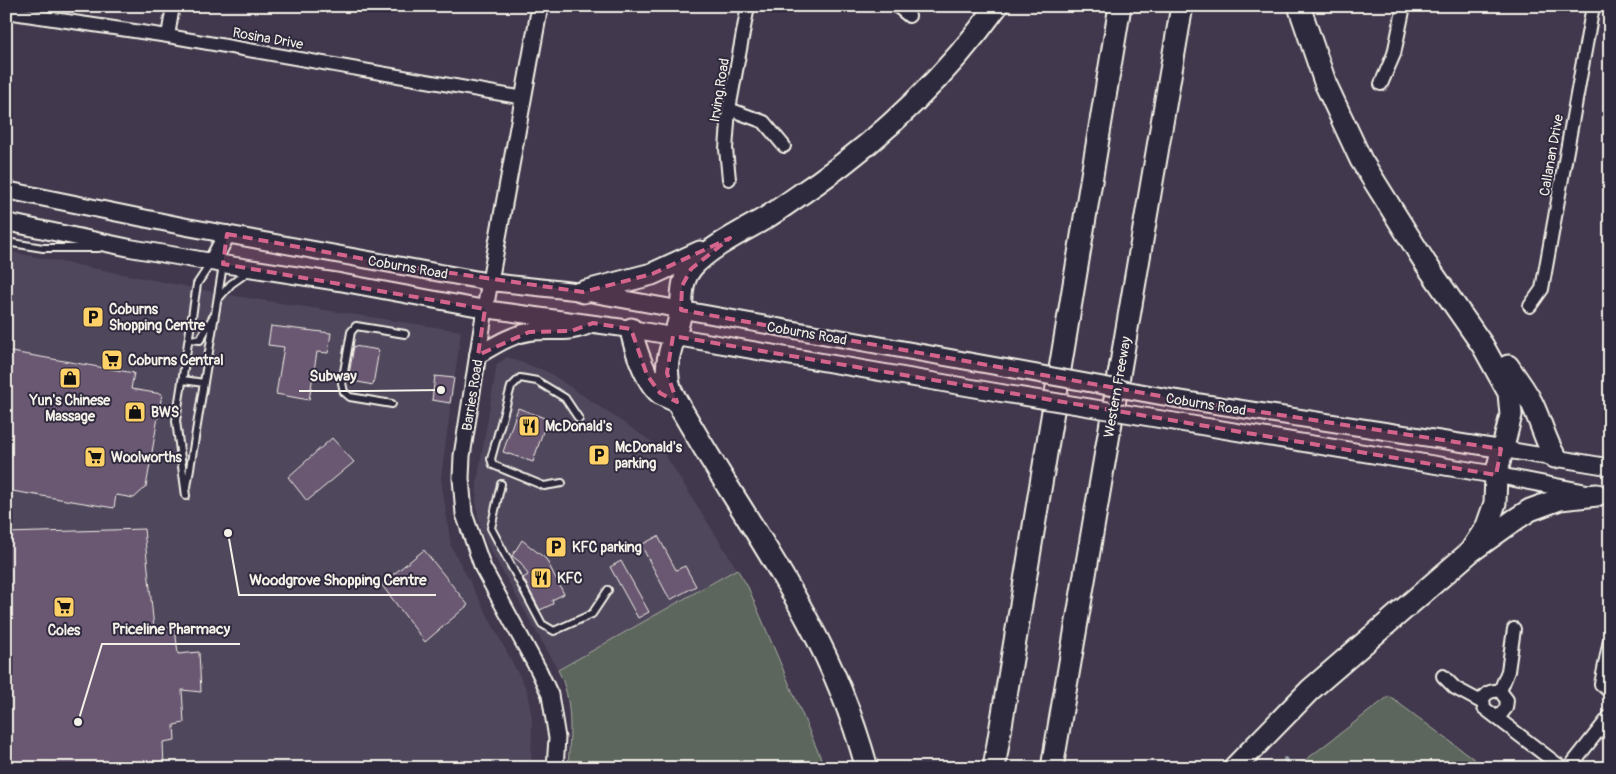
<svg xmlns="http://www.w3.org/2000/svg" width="1616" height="774" font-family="Pangolin,sans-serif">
<rect width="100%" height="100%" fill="#41384d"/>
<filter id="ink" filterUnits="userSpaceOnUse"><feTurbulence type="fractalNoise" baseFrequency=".02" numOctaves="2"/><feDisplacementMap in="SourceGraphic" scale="10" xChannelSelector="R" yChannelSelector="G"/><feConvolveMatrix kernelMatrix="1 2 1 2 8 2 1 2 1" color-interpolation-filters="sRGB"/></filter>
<g filter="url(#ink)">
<!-- built -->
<path fill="#50465b" d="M6,251L229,295L461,331L441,478L451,546L527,690L532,719L531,768H6Z
M507,357L548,372L661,448L737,569L558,670L489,548L482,533L478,517L476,502L477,482L497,364Z"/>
<!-- green -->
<path fill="#5b665b" stroke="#a8aca2" d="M737,569L748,587L825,768H568C570,734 574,701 558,670Z
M1389,696L1486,768H1295Z"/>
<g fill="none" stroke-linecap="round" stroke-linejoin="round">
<!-- stream -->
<path stroke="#929ea7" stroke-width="4" d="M1285,759L1290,768"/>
</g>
<!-- building -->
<path fill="#6a5973" stroke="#f4f1e8" d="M271,326L331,333L328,353L317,352L309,400L276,394L284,347L268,345Z
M354,346L379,350L373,385L348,380Z
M6,351L134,373L131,389L162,394L146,487L134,498L116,495L114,508L6,490Z
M435,376L454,378L450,403L432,400Z
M518,408L547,419L533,462L503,452Z
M332,438L354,462L307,501L288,477Z
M144,529L154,628L175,627L178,654L199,652L201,692L182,690L184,723L174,725L175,740L163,742L164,768H6V533Z
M658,536L676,570L685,566L696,586L670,600L641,545Z
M522,540L546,559L564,594L552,600L553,604L540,610L523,578L528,575L521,563L512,556Z
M424,550L468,605L425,642L381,584Z
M621,561L649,612L638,618L610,567Z"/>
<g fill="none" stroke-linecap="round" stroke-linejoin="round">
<!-- service casing -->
<g stroke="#f4f1e8" stroke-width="10">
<path id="service" d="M6,242L43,248H99
M219,298L231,284L248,272
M189,339L200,340L213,317
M183,380L204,383
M392,404L350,397L344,392L342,383L351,332L356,326L405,334
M562,483L544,486L493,465L491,459L511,387L520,378L537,381L565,398L579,419
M501,484L491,528L542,624L554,631L592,614L608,590
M187,487L223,265
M186,496L176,421L197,284L211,263"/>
</g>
<!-- minor casing -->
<g stroke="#f4f1e8" stroke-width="16">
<path id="minor" d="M897,6L909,16
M6,12L168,36L524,98
M168,36L173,6
M1381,84L1394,54L1404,6
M729,109L764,122L784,146
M729,179L726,149L729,109L748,6
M1530,306L1542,289L1593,6
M1610,640L1601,684L1610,692
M1443,676L1455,688L1483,703
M1500,691L1508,671L1514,629
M1498,718L1506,708L1507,700L1500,691C1492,690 1488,692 1483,698L1484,708L1557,764L1563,768
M1569,768L1610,716"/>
</g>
<!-- tertiary casing -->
<g stroke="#f4f1e8" stroke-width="19">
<path id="tertiary" d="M540,6L485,309L462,456L461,478L464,514L483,568L539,671L550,695L557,738L555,768
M1501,449L1610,467
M1496,475L1610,497"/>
</g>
<!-- secondary casing -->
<g stroke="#f4f1e8" stroke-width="20">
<path id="secondary" d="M6,190L187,227L490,282L583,292L1006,368
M6,222L130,248L223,264L339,282L485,309L631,329L1001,393
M212,262L227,234
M478,355C494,346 510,335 529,332C551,329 571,335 591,324
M1177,399L1501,449
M1171,421L1496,475"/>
</g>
<!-- motorway casing -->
<g stroke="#f4f1e8" stroke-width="25">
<path id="motorway" d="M1299,6L1326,85L1361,160L1426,264L1483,346L1509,393L1511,415L1496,475L1495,503L1487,526L1470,552
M583,292L652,274L700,252
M631,329C634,346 646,382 660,393C664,396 670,398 674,400
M1508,366C1517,380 1529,394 1535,410C1542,426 1546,442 1555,457
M867,768C853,718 834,669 809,623C767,543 714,470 671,391C660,359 677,340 681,310C683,295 680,281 692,267C709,248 741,232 764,219C782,208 799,195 817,183C884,136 949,73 997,6
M994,768L1120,6
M1052,768L1182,6
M1234,768L1310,690L1470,552L1516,519L1530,510L1560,499L1597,495"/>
</g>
<!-- service -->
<use href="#service" stroke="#2f2a3d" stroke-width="6"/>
<!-- minor -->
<use href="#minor" stroke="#2f2a3d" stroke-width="12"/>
<!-- tertiary -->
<use href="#tertiary" stroke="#2f2a3d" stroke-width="15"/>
<!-- secondary -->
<use href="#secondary" stroke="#2f2a3d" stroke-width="16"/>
<!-- motorway -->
<use href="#motorway" stroke="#2f2a3d" stroke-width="21"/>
<!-- secondary-bridge casing -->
<g stroke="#f4f1e8" stroke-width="20" stroke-linecap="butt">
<path id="secondary-bridge" d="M1006,368L1177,399
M1001,393L1171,421"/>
</g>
<!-- secondary-bridge -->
<use href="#secondary-bridge" stroke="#2f2a3d" stroke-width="16"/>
</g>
</g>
<!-- marked area -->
<path fill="#d4648c" fill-opacity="0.2" stroke="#d4648c" stroke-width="4" stroke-dasharray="10 6" stroke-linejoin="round" d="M227,234L403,266L583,292L652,274L730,238L691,269L682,286L681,310L1177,399L1501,449L1496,475L673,336L667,373L677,402L660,393L647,375L631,329L593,323L571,331L529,332L478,355L485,309L223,264Z"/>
<!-- icons -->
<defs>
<g id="parking-square" transform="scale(1.125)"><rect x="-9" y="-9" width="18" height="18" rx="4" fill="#ffd166" stroke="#2f2a3d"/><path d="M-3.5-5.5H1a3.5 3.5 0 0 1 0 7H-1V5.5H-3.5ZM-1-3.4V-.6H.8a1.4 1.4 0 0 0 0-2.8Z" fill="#111"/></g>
<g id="supermarket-square" transform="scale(1.125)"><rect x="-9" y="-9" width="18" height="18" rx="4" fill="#ffd166" stroke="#2f2a3d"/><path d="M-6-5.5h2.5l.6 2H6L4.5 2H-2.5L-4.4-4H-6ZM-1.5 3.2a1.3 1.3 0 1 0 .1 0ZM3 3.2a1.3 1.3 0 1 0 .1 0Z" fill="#111"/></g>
<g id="shop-square" transform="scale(1.125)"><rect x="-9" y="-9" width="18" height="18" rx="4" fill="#ffd166" stroke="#2f2a3d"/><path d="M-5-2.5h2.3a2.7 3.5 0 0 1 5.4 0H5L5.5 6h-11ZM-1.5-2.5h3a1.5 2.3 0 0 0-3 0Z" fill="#111"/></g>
<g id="restaurant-square" transform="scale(1.125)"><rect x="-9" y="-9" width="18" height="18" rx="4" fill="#ffd166" stroke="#2f2a3d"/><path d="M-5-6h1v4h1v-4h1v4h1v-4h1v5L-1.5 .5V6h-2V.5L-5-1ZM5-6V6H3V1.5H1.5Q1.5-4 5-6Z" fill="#111"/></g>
</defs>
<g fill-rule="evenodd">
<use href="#parking-square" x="93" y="317"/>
<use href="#supermarket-square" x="112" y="360"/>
<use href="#shop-square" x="70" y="378"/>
<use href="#shop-square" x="135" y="412"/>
<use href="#restaurant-square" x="529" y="426"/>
<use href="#parking-square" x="599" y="455"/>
<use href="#supermarket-square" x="95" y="457"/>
<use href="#parking-square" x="556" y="547"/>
<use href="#restaurant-square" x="541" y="578"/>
<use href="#supermarket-square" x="64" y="607"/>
</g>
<g text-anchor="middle" stroke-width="4" stroke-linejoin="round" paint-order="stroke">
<!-- street labels -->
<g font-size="14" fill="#f4f1e8" stroke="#2f2a3d">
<text transform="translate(268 38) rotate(10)" y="5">Rosina Drive</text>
<text transform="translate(719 90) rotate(-81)" y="5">Irving Road</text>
<text transform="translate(1551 155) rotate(-80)" y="5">Callanan Drive</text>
<text transform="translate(408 267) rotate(10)" y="5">Coburns Road</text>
<text transform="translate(807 333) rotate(10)" y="5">Coburns Road</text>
<text transform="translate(1117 387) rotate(-80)" y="5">Western Freeway</text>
<text transform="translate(472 395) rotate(-81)" y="5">Barries Road</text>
<text transform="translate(1206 404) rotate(9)" y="5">Coburns Road</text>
</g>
<!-- poi labels -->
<g font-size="14" font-weight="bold" fill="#f4f1e8" stroke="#2f2a3d" text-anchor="start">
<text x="109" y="314">Coburns<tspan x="109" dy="16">Shopping Centre</tspan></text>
<text x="128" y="365">Coburns Central</text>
<text x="70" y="405" text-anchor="middle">Yun's Chinese<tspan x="70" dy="16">Massage</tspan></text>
<text x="151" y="417">BWS</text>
<text x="545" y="431">McDonald's</text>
<text x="615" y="452">McDonald's<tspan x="615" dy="16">parking</tspan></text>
<text x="111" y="462">Woolworths</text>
<text x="572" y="552">KFC parking</text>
<text x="557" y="583">KFC</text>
<text x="64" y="635" text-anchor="middle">Coles</text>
</g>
</g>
<!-- callouts -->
<path fill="none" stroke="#f4f1e8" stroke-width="2" d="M441 390L367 391H299M228 533L239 595H436M78 722L102 644H240"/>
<g fill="#f4f1e8" stroke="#2f2a3d" stroke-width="2">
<circle cx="441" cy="390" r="5"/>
<circle cx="228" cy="533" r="5"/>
<circle cx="78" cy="722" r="5"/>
</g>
<g font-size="15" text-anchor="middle" font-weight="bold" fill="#f4f1e8" stroke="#2f2a3d" stroke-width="4" stroke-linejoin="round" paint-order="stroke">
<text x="333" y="381">Subway</text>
<text x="338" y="585">Woodgrove Shopping Centre</text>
<text x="171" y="634">Priceline Pharmacy</text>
</g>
<!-- margin -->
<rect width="1616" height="774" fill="none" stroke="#2f2a3d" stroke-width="25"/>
<rect x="12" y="12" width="1591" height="749" fill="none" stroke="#f4f1e8" stroke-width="2" filter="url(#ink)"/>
</svg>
